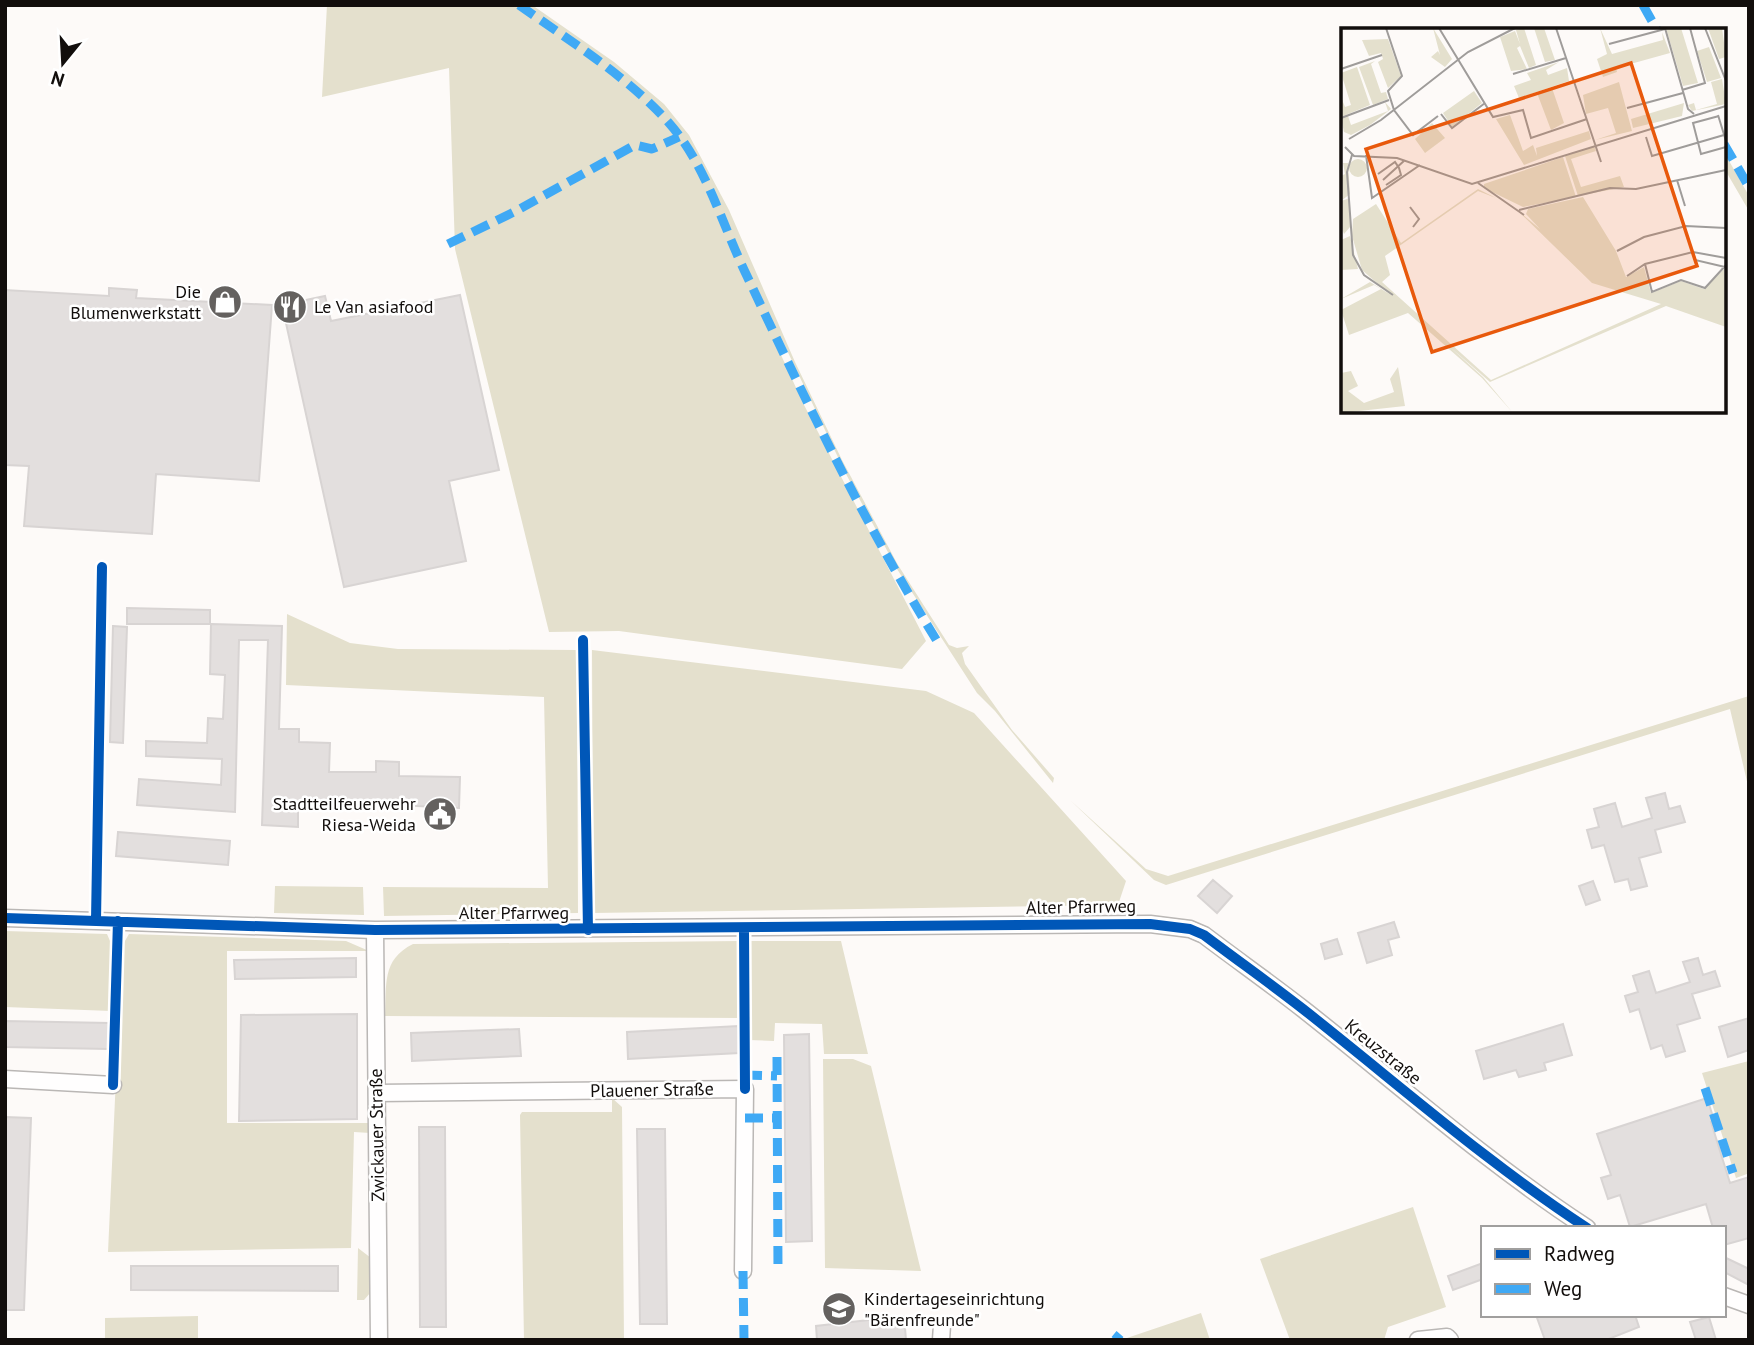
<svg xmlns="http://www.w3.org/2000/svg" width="1754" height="1345" font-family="'PT Sans',sans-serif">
<rect width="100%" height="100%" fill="#fdfaf8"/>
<!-- green -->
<path fill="#e4e0cd" d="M327,5H532L614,62L664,104L689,135L729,210L795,362L842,460L898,565L949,645L957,648L969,646L962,653L965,664L1012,730L1054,778L1053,783L995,711L977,693L897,569L846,474L783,342L776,344L803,403L926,641L902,669L619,631L549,632L455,249L449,68L322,97Z
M1724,152L1749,196V211L1724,168Z
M287,614L350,643L398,649L577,650L578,913L384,916L383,887L548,888L544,697L286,685Z
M592,650L926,691L974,713L1126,881L1118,905L593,913Z
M1749,696V790L1730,709L1166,885L1154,880L1070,800L1146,869L1168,876Z
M275,886L363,887L364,915L274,913Z
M5,931L107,934L113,948L111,1011L5,1007Z
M129,934L346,941L369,951H227V1123H370V1133L354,1132L351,1248L108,1252L122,946Z
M741,941L740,1018L385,1016C387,985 381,960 413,944Z
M747,941H841L868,1054H824L822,1024L775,1023L774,1041L748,1040Z
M823,1059H853L871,1066L921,1271L825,1268Z
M1749,1061V1179L1747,1174L1736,1178L1702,1073Z
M612,1098L622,1107L624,1340H524L520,1115L522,1112H612Z
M1413,1207L1446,1307L1388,1327L1384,1340H1290L1260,1259Z
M358,1248L371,1258V1292L364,1300H357Z
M1201,1313L1210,1340H1121Z
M198,1316V1340H105V1318Z"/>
<!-- building -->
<path fill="#e3dfde" stroke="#d8d4d3" stroke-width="2" d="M109,288L137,290L136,298L272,305L259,481L156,474L152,534L24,526L29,466L5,465V290L109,296Z
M460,295L499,470L449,481L466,561L344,587L282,305L325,296L331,321Z
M127,608L210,610V624H127Z
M211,624L282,626L279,729H299V742L330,743L329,772H376V761L399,762V776L460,777L459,808L329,802V809L298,808V827L262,825L268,640H239L235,812L137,805L139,779L221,785L222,759L146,756V741L207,743L208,718L223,719L225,675L210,674Z
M113,626L127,627L123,743L110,742Z
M1665,793L1669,809L1680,806L1685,822L1655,830L1661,852L1639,858L1647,886L1631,890L1628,879L1615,882L1604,845L1592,848L1587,830L1599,827L1594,809L1615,803L1622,827L1652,818L1646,798Z
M118,832L230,841L228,865L116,856Z
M1213,880L1232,896L1217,913L1198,896Z
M1593,881L1600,900L1586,905L1579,886Z
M1394,922L1399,937L1388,940L1392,955L1367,963L1358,933Z
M1337,939L1342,954L1325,959L1321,944Z
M356,958V977L235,979L234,960Z
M1698,958L1703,975L1715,971L1720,986L1692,994L1700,1018L1677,1025L1685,1051L1666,1057L1662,1045L1651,1049L1639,1009L1630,1012L1625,996L1638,992L1633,976L1649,971L1656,993L1690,982L1683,962Z
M357,1014V1119L239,1121L241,1015Z
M1749,1018V1050L1728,1057L1719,1027Z
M5,1021L109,1023L108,1049L5,1047Z
M1563,1024L1572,1055L1544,1063L1546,1070L1519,1077L1516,1070L1484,1079L1476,1051Z
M738,1026L739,1053L628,1059L627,1032Z
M519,1029L521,1056L412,1061L411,1033Z
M809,1034L812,1241L786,1242L784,1035Z
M1707,1098L1714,1120L1711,1122L1730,1183L1749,1177V1238L1724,1245V1228H1713L1706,1204L1630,1227L1620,1195L1608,1199L1601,1178L1611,1175L1597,1134Z
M5,1117L31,1118L24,1310H5Z
M419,1127H445L446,1327H420Z
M637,1129H665L667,1324H640Z
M1724,1257L1749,1269V1285L1724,1272Z
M1483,1263V1279L1453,1290L1448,1276Z
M131,1266H338V1291L131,1290Z
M1536,1315H1635L1639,1327L1606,1340H1545Z
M904,1316L906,1340H817L816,1326Z
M1709,1317L1716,1340H1696L1690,1322Z"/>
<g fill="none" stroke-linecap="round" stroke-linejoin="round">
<!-- street casing -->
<g stroke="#bab7b5" stroke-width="19">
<path id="street" d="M5,918L375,930L1150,924L1190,929L1204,935C1237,960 1271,984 1303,1009C1397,1083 1486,1162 1587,1228
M375,930L379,1340
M5,1079L113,1085
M377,1093L745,1089L743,1271
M1724,1296L1749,1305
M941,1340L942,1325
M1418,1340L1447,1337L1450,1340"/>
</g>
<!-- street -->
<use href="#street" stroke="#fffefe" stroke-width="16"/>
<!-- quiet -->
<path stroke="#3fa9f5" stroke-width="9" stroke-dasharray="18 9" stroke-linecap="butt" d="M519,5C570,41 627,76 669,123C706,165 722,224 746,274C805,399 864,523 937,641
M1643,5L1657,30
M1724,144L1749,187
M448,244L516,211L635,145L652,149L679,137
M777,1057L778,1272
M744,1075L777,1076
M1705,1088L1733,1173
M745,1118H777
M743,1271L744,1340
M1115,1340L1120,1334"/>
<!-- cycleway casing -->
<g stroke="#fff" stroke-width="15">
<path id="cycleway" d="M583,640L588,930
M5,918L375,930L1150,924L1190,929L1204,935C1237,960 1271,984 1303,1009C1397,1083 1486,1162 1587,1228
M96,920L102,567
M744,929L745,1089
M113,1085L118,921"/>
</g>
<!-- cycleway -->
<use href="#cycleway" stroke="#0057b8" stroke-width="10"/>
</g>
<!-- icons -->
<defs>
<g id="shop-disc" transform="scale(1.75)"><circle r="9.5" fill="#64615f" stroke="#fff"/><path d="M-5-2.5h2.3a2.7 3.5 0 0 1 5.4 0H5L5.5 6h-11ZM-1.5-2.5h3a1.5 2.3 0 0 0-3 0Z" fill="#fff"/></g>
<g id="restaurant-disc" transform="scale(1.75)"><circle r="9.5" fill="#64615f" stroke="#fff"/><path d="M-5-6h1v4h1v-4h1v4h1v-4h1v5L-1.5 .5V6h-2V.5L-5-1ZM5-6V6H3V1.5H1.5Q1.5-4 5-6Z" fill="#fff"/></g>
<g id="civic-disc" transform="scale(1.75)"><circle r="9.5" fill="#64615f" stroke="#fff"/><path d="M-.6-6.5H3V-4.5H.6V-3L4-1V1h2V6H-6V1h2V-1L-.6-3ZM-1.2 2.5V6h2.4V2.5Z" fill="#fff"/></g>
<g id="school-disc" transform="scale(1.75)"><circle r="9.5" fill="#64615f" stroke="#fff"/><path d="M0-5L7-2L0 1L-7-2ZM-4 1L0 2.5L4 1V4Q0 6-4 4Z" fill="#fff"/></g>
</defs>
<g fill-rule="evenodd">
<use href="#shop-disc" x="225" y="302"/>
<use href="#restaurant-disc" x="290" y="307"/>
<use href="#civic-disc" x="440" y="814"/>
<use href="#school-disc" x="839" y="1309"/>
</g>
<g text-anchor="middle" stroke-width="5" stroke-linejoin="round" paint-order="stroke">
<!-- poi labels -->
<g font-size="18" fill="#120e0c" stroke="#fff" text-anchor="end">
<text x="201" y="298">Die<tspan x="201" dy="21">Blumenwerkstatt</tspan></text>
<text x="314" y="313" text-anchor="start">Le Van asiafood</text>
<text x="416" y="810">Stadtteilfeuerwehr<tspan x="416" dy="21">Riesa-Weida</tspan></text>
<text x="864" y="1305" text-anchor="start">Kindertageseinrichtung<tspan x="864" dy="21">"Bärenfreunde"</tspan></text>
</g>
<!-- street labels -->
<g font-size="18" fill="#120e0c" stroke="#fff">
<text transform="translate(1081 907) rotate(-1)" y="6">Alter Pfarrweg</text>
<text x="514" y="919">Alter Pfarrweg</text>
<text transform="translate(1383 1052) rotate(39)" y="6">Kreuzstraße</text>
<text transform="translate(652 1090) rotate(-1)" y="6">Plauener Straße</text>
<text transform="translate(377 1135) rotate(-91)" y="6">Zwickauer Straße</text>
</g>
</g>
<!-- overview -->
<g transform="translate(1341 28)">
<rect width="385" height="385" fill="#fdfaf8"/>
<path d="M92,0L111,31L104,39L90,29L97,23L99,27ZM183,0L195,37L188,40L179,18L176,20L186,41L170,43L159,9L174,3L179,16L175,2ZM193,0H203L214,32L204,34ZM259,0L271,26L322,12L321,4L329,25L275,40L276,44L262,49L256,31L266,26ZM325,0H340L357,55L342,58ZM367,0H381L385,29L378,31ZM47,11L60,48L47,60L37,34L42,31L40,25L28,28L21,12ZM368,19L380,50L366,54L356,23ZM34,33L30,36L40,65L45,64L47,71L32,77L18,39ZM218,34L205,42L207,47L226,40L228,53L178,70L173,58L190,52L186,45ZM16,39L29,77L0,89V69L4,79L10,77L0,45ZM381,51L385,76L351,83L347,77L353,75L355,82L376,76L370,54ZM278,54L291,103L254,112L275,105L267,80L245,86L242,67ZM211,60L223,95L210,102L196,65ZM133,63L141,75L111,99L102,85ZM44,74L50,81L29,97L10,107L3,104L0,90L7,88L10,97L47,83ZM343,75L341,88L292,100L290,91ZM169,87L182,123L192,117L196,128L195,120L248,103L250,111L183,137L155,91ZM91,95L104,110L84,125L74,111ZM253,118L255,123L230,131L240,159L279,148L283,159L237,168L224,128ZM222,129L235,169L182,179L143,160V156ZM8 140a9 9 0 1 1 18 0a9 9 0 1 1-18 0ZM2,135H7L9,166L0,173L9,170V199L3,206L0,198V148L4,146ZM137,161L155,170L137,163L44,228L49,247L41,254L150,352L320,276L251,255L175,181L199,201L185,186L187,181L242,169L275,223L285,249L303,239L310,265L340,253L363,261L383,241L385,299L325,278L149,354L21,242L11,208L12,191L35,176L60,215ZM9,208L17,241L0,242V212ZM29,254L55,270L142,349L172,385L141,350L67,285L8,307L0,282L40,261L33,257L0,271ZM57,339L64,378L0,385V345L10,343L17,358L7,363L23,375L53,364L49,351Z" fill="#e4e0cd"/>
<path fill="none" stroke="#9f9c9a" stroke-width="2" d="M45,0L61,48L47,63L53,82L72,107L97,88M98,0L152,89L182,82L190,110L246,91M215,0L260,134M324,0L347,81L353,86M364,0L385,53M268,16L324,1M0,41L41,27M172,46L225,30M341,62L364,55L349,0M286,80L342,65M100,86L111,100L144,75M377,87L385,113M378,88L352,95L360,126L385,119M0,90L48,72M305,109L311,128L383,107M8,111L40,92L127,24L174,0M4,119L13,128L56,130L131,156L385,78M11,127L6,144L12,227L23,247L52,267M25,127L31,170L79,137M37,146L54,134L58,140L60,147L45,157M42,152L64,132M336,152L344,178M137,155L183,187M69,179L78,191L72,199M178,182L269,160L295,161L385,142M276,223L303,209L345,198L385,200M352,224L354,232L384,239M304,236L311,264L340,252L364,260L385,237M286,248L304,236L352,224L385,230"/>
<path fill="#e8590c" fill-opacity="0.15" stroke="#e8590c" stroke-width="3.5" d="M290,35L356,238L91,324L25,121Z"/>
<rect width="385" height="385" fill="none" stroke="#120e0c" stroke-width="3.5"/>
</g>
<!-- border -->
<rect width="1754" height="1345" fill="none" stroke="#120e0c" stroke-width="14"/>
<!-- legend -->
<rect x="1481" y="1226" width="245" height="91" fill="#ffffff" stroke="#a09f9e" stroke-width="2"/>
<rect x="1495" y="1249" width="35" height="10" fill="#0057b8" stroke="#a09f9e" stroke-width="2"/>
<text x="1544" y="1261" font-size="21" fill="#120e0c">Radweg</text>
<rect x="1495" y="1284" width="35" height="10" fill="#3fa9f5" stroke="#a09f9e" stroke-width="2"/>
<text x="1544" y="1296" font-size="21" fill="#120e0c">Weg</text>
<!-- north arrow -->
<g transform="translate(63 63) rotate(198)" stroke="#ffffff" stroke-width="5" paint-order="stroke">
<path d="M0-5L12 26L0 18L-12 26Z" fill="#120e0c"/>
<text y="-10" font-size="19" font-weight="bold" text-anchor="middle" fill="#120e0c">N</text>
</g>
</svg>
